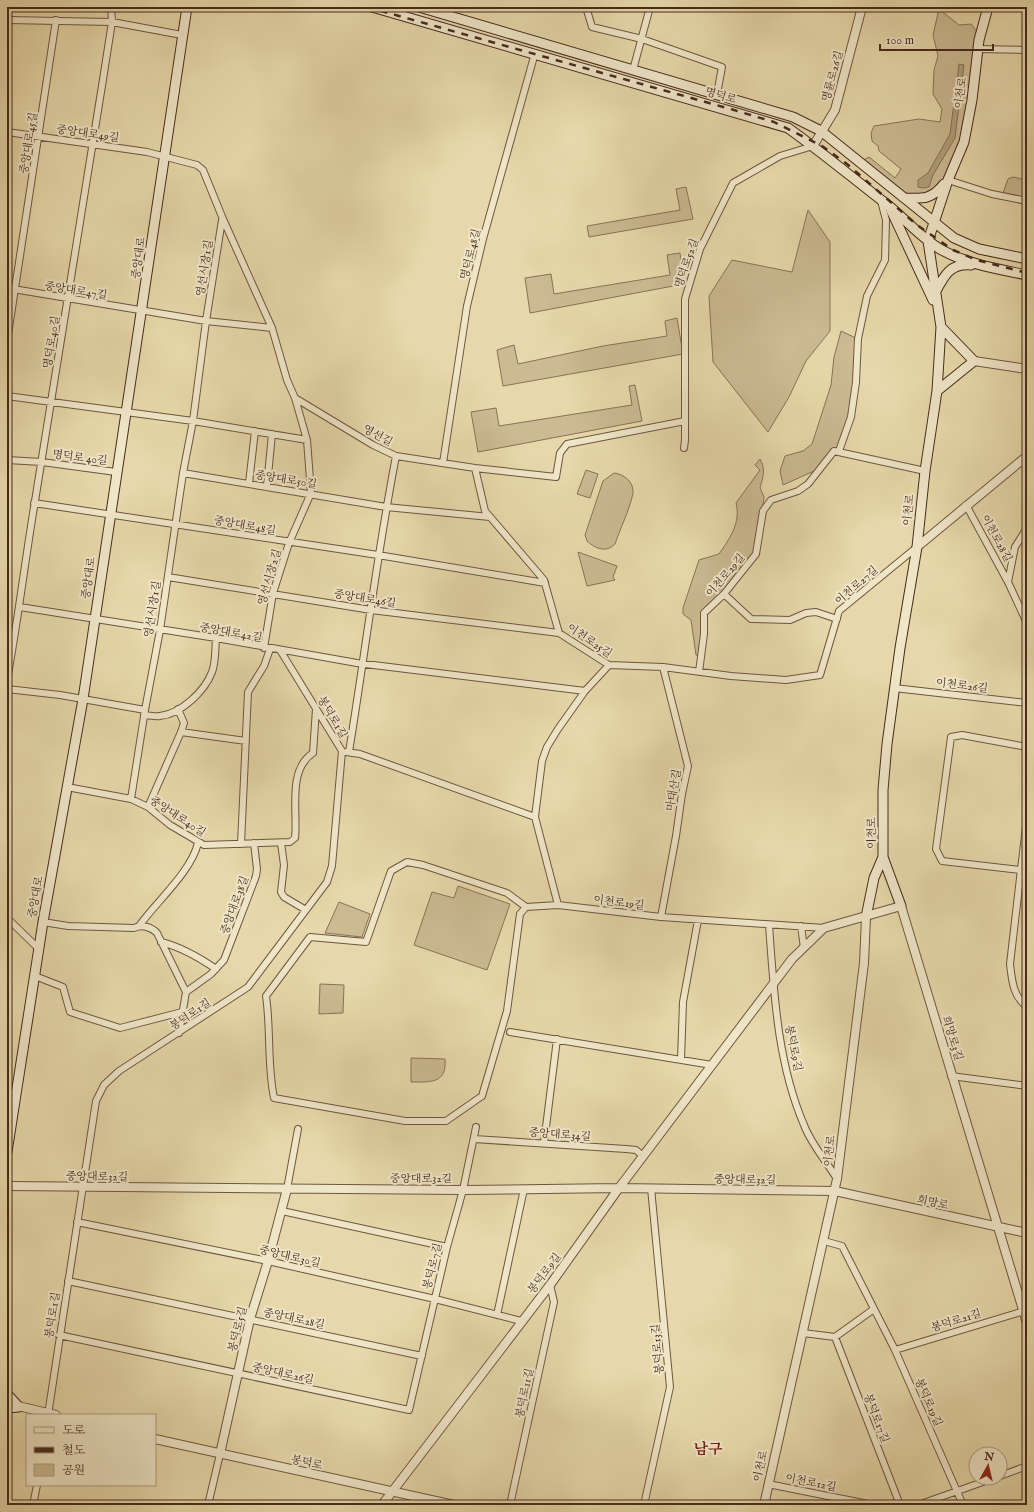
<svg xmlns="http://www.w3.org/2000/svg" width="1034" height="1512" font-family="'IM FELL English','Noto Serif KR',serif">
<rect width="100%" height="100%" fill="#e6d8aa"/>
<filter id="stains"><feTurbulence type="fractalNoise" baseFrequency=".005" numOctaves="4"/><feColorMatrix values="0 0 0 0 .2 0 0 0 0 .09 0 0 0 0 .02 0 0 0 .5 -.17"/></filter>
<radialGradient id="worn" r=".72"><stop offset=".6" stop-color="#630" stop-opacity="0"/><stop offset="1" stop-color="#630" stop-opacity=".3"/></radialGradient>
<!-- green -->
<path fill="#cbba92" stroke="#897258" d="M939,9L959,25L971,24L980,36L964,142L935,195L905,198L860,162L869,157L895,178L901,169L879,151L878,146L872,141L871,133L874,126L919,119L940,122L942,109L933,94L934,70L938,56L933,35Z
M1013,177L1027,180V201L1002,196L1008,179Z
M686,187L693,219L589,237L587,226L680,210L676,189Z
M808,210L830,242V331L806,361L789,397L768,432L713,362L709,296L732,260L792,272Z
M680,253L684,284L530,313L525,278L551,274L554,294L670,275L667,255Z
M677,318L683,354L503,386L497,350L514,345L518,364L603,346L667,336L665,321Z
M841,331L858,339L851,417L839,451H834L823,467L783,485L780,471L785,456L803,451L812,444L831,385L834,357Z
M635,385L642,421L478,452L471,412L496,408L499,426L632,405L629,386Z
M760,459C766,470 763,477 760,488L764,497L756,554L704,613L701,656L696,655L691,620L683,614V608L699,560L719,554C730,538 741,523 736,503L760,470L755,465Z
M586,470L598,474L590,498L577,494Z
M614,473C624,474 634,482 633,493C630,509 620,529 615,544C606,553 596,549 587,541L585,535L603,481Z
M578,552L617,566L613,577L615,580L587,586Z
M458,886L510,904L487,970L414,945L432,892L454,898Z
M339,902L370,914L362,937L325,933Z
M320,984L344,985L343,1013L319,1014Z
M411,1058L445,1059C447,1084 430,1082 411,1082Z"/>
<!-- water -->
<path fill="#b09d7a" stroke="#866f55" d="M959,64L964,65L955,138L933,175L929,187L923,188L918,187V180L928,173L950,134Z"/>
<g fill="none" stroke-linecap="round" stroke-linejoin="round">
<!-- minor casing -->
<g stroke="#6f5641" stroke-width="8">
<path id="minor" d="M586,7L592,27L642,39L722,67L717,94
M7,20L112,22L182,35
M978,49L1027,50
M633,70L650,7
M7,132L147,152L197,165L203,170L223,219L272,328L287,380L295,398L373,445L396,456L475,468L556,477L560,453L567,444L685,421
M948,180L992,194L1027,201
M7,288L206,321L272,328
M7,341L56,20
M7,396L193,421L307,440
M684,448L685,440V299L700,249L733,183L780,156L813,146
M839,451L851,417L856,382L858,339L867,296L885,260L886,220L881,201
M7,460L42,462L116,472
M443,463L467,306L483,239L535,53
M475,468L485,511L544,580L559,633L609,665L663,667L731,676L786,680L820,675L839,611L917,547
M183,473L386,507L490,517
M249,483L255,431
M267,486L272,434
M34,503L378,555L545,583
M966,505L1008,582L1027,623
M168,577L371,610L559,633
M1008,582L1015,547L1027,528
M724,594L751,619L790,620L806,613L816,612L837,619
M20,607L216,638L357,663L585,691
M264,648L273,593L289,543L311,493L307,440L295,398
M699,672L704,634V613L724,594L756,554L763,511L771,500L798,491L808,484L834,451L925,471
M7,680C18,620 25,561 35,501C61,342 87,182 112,22L111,7
M894,688L1027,703
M7,689L60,695L145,710
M178,709L184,723L181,732L246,741
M144,715C149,715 155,717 160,716C181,714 205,691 212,672C216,662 215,649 216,638
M346,752L360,754L535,817
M349,752C365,654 377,554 396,456
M67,787L131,799L148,807L170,825L204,845L290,842L295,838C298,812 287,770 313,753L316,709
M131,799L145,710L160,630L183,473L193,421L206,321L222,220
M148,807L181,732
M1027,818L1010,964C1012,981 1013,996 1027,1007
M281,843L284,865L281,892L284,897L306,910
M241,844L248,692L264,666L270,649
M1020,870L942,861L936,849L951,737L962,735L1027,747
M558,905L535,817L542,761L547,747L558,729L585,691L609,665
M526,907L507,893L423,865L407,862L391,871L366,942L310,937L266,996C271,1030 267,1064 274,1098L405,1121H446L482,1096L507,1011L520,914L526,907L558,905L661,917L824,928
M661,917L676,836L682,794L688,766L663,667
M7,918L39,949
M43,922L68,926L134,928C142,924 151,927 157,933L186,992
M769,925C774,992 777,1062 804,1125C811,1144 827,1162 837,1179
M139,926C157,901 191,872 198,843
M801,926L804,948
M161,942C181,947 200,958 216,969
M35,976L63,987L70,1012L120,1028L182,1012
M510,1032L712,1065
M179,1033L186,992L211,974L224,960L256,876L257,869L254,843
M681,1060L683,1002L698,920
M951,1076L1027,1086
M474,1139L626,1149L636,1150L643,1156
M544,1143L557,1039
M287,1189L298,1129
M282,1211L447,1247
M77,1222L268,1261L435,1299L521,1321
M824,1241L842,1246L895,1350L963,1505
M68,1281L422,1356
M497,1315L524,1189
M803,1333L835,1337L874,1309
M59,1335L409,1410L447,1247L463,1190L476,1127
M835,1337L900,1505
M895,1350L1024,1311L1027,1312
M48,1415L96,1101L104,1085L119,1071L248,987L327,882L332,866L342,751L280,650
M1000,1476L1027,1466
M768,1484L873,1505
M33,1505L37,1485
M208,1505L220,1454
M510,1505L554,1302L550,1285
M644,1505L670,1387L651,1188
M918,1505L994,1478"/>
</g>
<!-- tertiary casing -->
<g stroke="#6f5641" stroke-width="10">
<path id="tertiary" d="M813,146L835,110L862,7
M974,361L1027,369
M917,547L1027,456
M7,1186L463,1190L619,1188L835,1191L1027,1233
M14,1405L56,1415
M155,1439L454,1505
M220,1454L250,1319L268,1261L287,1189
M382,1505L550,1285L619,1188L792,959L824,928L901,906L1027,1323
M764,1505L837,1179L864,963L866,917"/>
</g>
<!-- secondary casing -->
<g stroke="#472a1e" stroke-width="11">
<path id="secondary" d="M372,7L788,128C823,153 855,180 889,206C906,220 921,238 940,249C966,264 998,269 1027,275
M419,7L793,117L821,131L954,238L979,249L1027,259
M905,198C924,199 932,199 944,184
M891,210L933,300
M935,293C944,276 950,263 971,265
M937,391L974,361L941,327
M883,857L901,906
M866,917L874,878L883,857V790L887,744L900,648L917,547L925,471L937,391L941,327L928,241L948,180L964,142L972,100L979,40L988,7
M7,1152L43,922L83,699L187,7
M7,1394L18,1406
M7,1408L19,1407"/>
</g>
<!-- minor -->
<use href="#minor" stroke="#efe6c8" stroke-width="6"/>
<!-- tertiary -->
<use href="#tertiary" stroke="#efe6c8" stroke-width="8"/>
<!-- secondary -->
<use href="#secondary" stroke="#efe6c8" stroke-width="9"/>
<!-- rail -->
<path stroke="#472a1e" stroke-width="2.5" stroke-dasharray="7 7" stroke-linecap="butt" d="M367,7L734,110L774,122L822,146L847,164L917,225L953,250L977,260L1027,273"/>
</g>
<g text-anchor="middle" stroke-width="4" stroke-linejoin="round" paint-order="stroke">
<!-- street labels -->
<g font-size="11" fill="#472a1e" stroke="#efe6c8">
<text transform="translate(832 76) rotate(-75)" y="4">명륜로26길</text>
<text transform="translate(960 93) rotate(-82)" y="4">이천로</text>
<text transform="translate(721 95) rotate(16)" y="4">명덕로</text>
<text transform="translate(88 133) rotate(8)" y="4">중앙대로49길</text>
<text transform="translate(28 143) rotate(-81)" y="4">중앙대로45길</text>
<text transform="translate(470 254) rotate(-76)" y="4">명덕로48길</text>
<text transform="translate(138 258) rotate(-82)" y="4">중앙대로</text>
<text transform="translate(686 263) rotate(-71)" y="4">명덕로52길</text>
<text transform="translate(204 268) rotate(-81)" y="4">영선시장1길</text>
<text transform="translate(76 290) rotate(9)" y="4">중앙대로47길</text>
<text transform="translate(51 342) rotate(-81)" y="4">명덕로40길</text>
<text transform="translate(378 435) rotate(28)" y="4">영선길</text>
<text transform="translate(80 457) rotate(7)" y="4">명덕로 40길</text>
<text transform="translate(286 479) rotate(9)" y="4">중앙대로50길</text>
<text transform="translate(908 510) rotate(-84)" y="4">이천로</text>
<text transform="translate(245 525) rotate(10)" y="4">중앙대로48길</text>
<text transform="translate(997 538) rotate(61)" y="4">이천로28길</text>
<text transform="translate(725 575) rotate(-49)" y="4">이천로29길</text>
<text transform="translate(269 577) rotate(-74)" y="4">영선시장2길</text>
<text transform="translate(88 578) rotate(-82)" y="4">중앙대로</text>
<text transform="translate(856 585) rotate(-41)" y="4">이천로27길</text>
<text transform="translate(365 598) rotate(9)" y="4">중앙대로46길</text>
<text transform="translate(152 609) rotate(-81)" y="4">영선시장1길</text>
<text transform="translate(231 632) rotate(10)" y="4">중앙대로42길</text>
<text transform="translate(590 640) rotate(34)" y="4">이천로25길</text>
<text transform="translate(962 685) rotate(7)" y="4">이천로26길</text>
<text transform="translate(333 717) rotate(59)" y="4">봉덕로1길</text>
<text transform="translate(673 790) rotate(-80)" y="4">마태산길</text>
<text transform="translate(178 816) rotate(33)" y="4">중앙대로40길</text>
<text transform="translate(871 833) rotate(-90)" y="4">이천로</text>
<text transform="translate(35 897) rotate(-80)" y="4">중앙대로</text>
<text transform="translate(619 902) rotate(7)" y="4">이천로19길</text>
<text transform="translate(234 905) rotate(-70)" y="4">중앙대로38길</text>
<text transform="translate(190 1014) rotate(-34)" y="4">봉덕로1길</text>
<text transform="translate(953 1038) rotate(73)" y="4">희망로3길</text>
<text transform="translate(794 1048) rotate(78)" y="4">봉덕로9길</text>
<text transform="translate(560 1134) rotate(4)" y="4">중앙대로34길</text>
<text transform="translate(829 1151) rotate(-83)" y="4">이천로</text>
<text transform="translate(97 1176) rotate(1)" y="4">중앙대로32길</text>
<text x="421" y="1182">중앙대로32길</text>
<text transform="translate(745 1179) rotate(1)" y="4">중앙대로32길</text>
<text transform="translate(933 1202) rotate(12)" y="4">희망로</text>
<text transform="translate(290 1256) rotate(13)" y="4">중앙대로30길</text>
<text transform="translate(432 1266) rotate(-76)" y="4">봉덕로7길</text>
<text transform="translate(544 1273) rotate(-53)" y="4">봉덕로9길</text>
<text transform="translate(52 1315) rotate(-81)" y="4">봉덕로1길</text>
<text transform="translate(294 1318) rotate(12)" y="4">중앙대로28길</text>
<text transform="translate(956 1320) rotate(-17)" y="4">봉덕로21길</text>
<text transform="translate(237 1329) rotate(-76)" y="4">봉덕로5길</text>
<text transform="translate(657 1349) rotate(-95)" y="4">봉덕로13길</text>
<text transform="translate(283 1373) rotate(12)" y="4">중앙대로26길</text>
<text transform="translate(524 1393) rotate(-78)" y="4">봉덕로11길</text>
<text transform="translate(929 1402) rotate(66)" y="4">봉덕로19길</text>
<text transform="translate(877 1418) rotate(69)" y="4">봉덕로17길</text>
<text transform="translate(307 1462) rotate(12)" y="4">봉덕로</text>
<text transform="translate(760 1466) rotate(-77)" y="4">이천로</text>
<text transform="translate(811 1482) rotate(11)" y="4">이천로12길</text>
</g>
<!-- district labels -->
<g font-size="15" font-weight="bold" fill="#7a1f14" stroke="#efe6c8">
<text x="708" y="1454">남구</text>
</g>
</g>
<!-- margin -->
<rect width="1034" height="1512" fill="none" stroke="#e6d8aa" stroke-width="24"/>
<rect x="8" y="8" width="1018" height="1496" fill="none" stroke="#472a1e" stroke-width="2"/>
<rect x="12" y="12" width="1010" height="1488" fill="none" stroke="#472a1e"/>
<!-- legend -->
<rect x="26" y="1414" width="130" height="72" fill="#efe6c8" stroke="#ac9b84"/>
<rect x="34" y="1427" width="20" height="6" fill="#efe6c8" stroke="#ac9b84"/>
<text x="62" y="1434" font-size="12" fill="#472a1e">도로</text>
<rect x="34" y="1447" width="20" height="6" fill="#472a1e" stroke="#ac9b84"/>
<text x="62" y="1454" font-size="12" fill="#472a1e">철도</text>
<rect x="34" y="1464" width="20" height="12" fill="#cbba92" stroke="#ac9b84"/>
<text x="62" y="1474" font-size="12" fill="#472a1e">공원</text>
<!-- north arrow -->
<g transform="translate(988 1466) rotate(8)"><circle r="19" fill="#efe6c8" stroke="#ac9b84"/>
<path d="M0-3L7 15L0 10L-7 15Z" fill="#8f2418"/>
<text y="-6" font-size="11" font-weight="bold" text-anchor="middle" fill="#472a1e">N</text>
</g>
<!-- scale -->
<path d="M880 44v6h113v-6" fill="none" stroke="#472a1e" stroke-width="2"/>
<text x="886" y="44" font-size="12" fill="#472a1e" stroke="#efe6c8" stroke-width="3" paint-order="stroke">100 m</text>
<rect width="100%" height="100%" filter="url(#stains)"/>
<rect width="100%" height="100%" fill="url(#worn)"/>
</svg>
